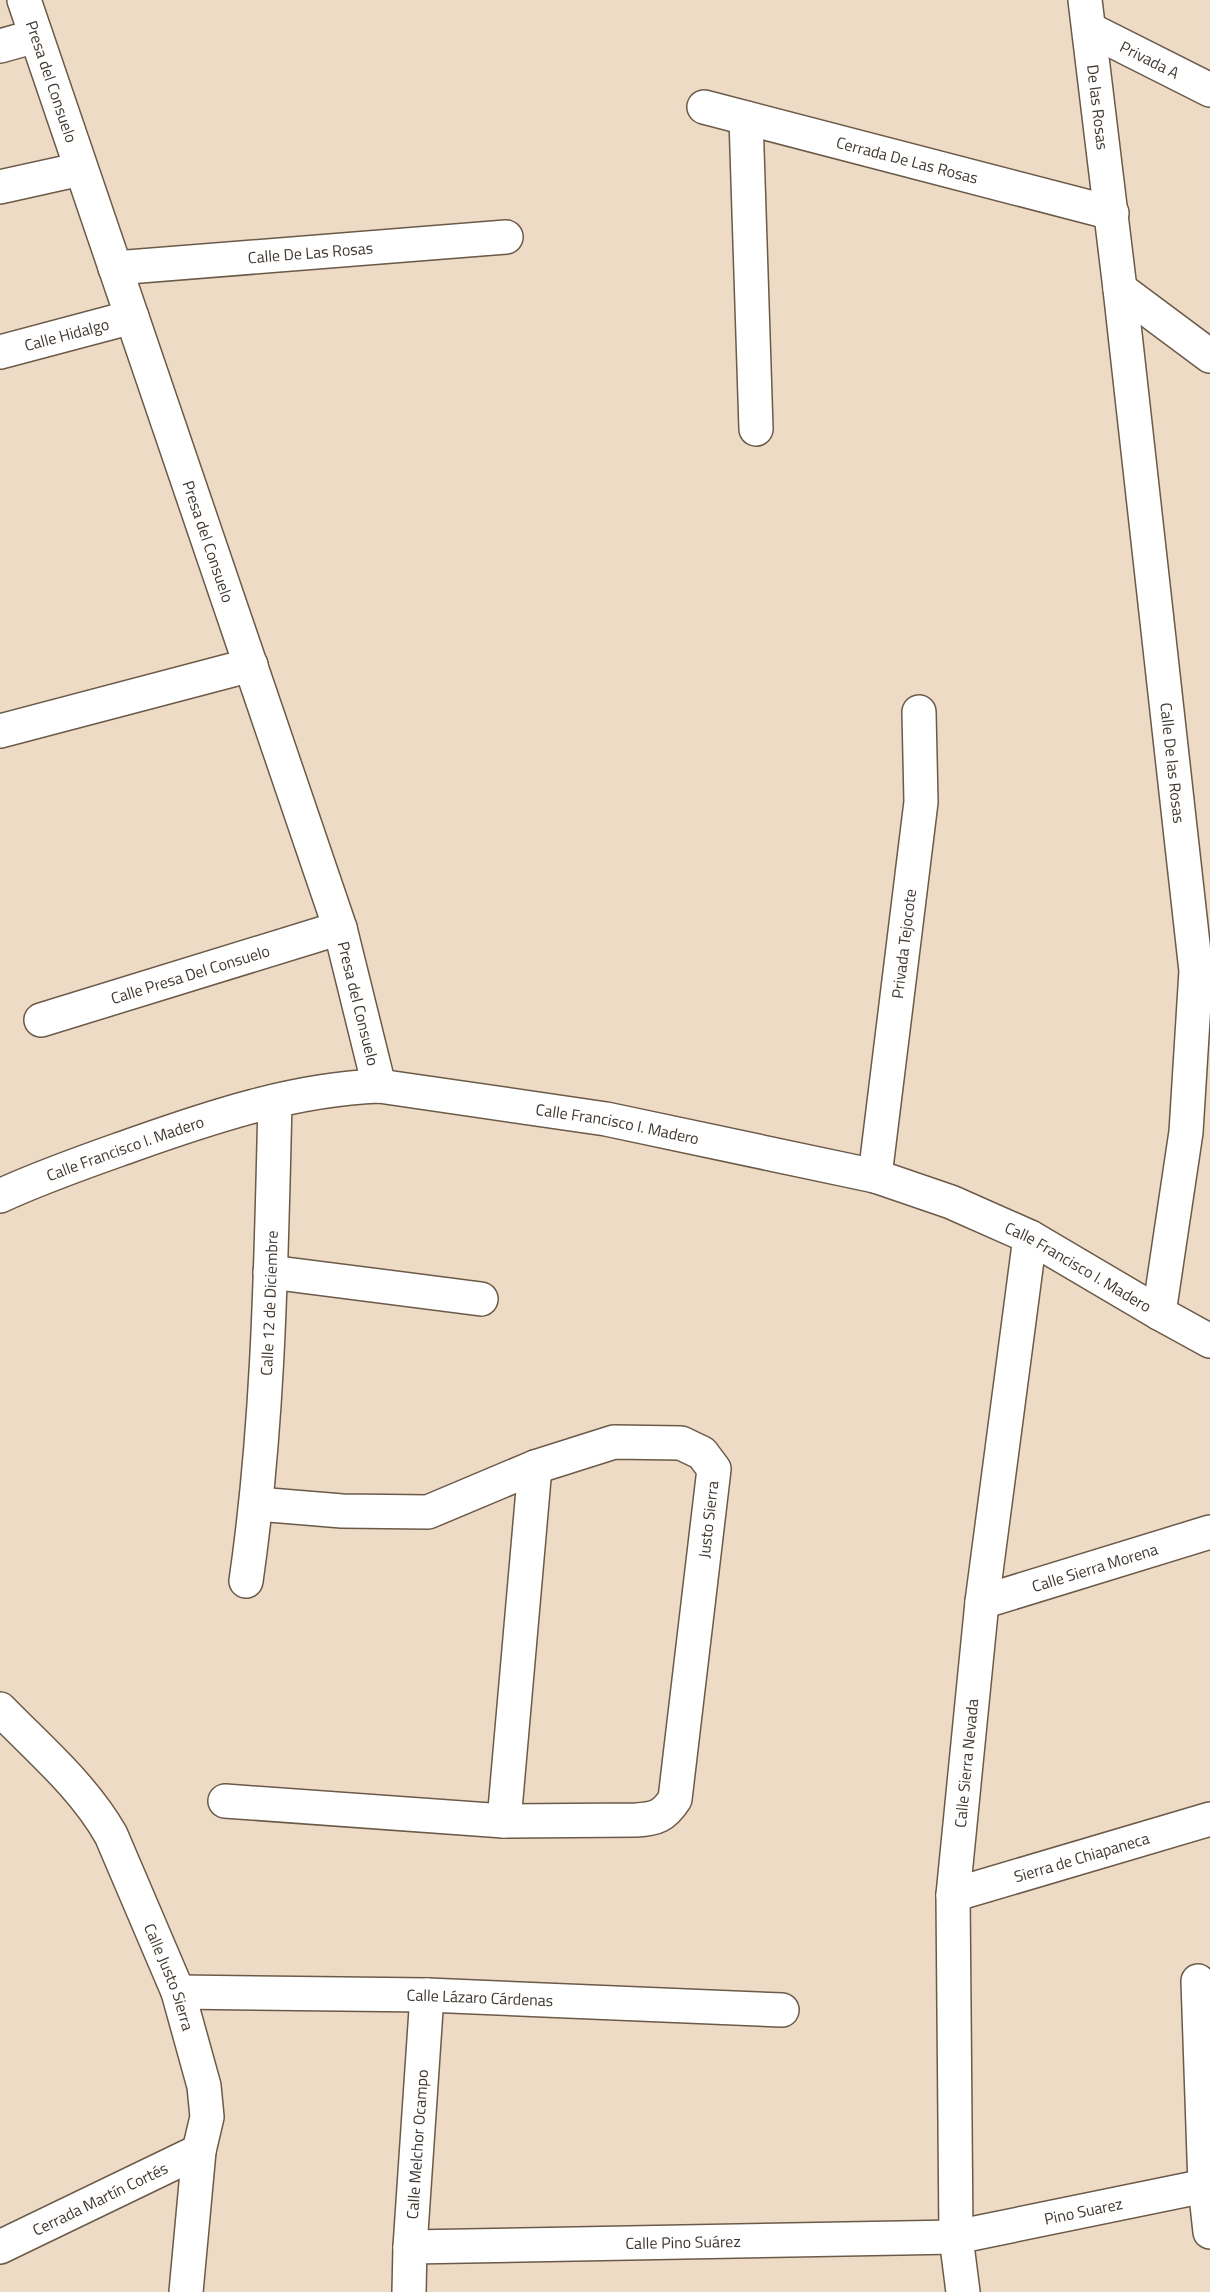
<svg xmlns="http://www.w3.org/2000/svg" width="1210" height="2292" font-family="'Titillium Web',sans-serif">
<rect width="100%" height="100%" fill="#eedbc5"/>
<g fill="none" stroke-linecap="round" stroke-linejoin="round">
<!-- minor casing -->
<g stroke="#6b5a48" stroke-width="36">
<g id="minor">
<path id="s1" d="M24,0L340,928L379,1086"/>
<path id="s2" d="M1085,0L1120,289L1196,971L1186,1132L1159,1313"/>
<path id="s3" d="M1089,29L1210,90"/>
<path d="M0,46L36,36"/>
<path id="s4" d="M704,107L1112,213"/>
<path d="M746,118L756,429"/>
<path d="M0,187L81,169"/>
<path id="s5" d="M115,268L506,237"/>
<path d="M1120,289L1210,356"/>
<path id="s6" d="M0,352L132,317"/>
<path d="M0,731L251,665"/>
<path id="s7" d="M41,1020L340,928"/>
<path id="s8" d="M875,1176L921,802L919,712"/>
<path d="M270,1272L481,1299"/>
<path id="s9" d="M246,1581C269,1422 271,1261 275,1102"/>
<path id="s10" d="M982,1602L1210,1532"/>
<path id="s11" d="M0,1709C39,1749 83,1786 111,1835L178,1992L204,2086L207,2117L199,2151L186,2292"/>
<path id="s12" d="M225,1801L504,1821L636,1820C656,1819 664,1816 675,1799L714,1469L702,1453L681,1443L614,1442L535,1467L428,1512L342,1511L257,1504"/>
<path d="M504,1821L535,1467"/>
<path id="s13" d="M953,1895L1210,1819"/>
<path d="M1198,1981L1205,2186L1210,2232"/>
<path id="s14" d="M178,1992L427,1995L782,2010"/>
<path id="s15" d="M0,2247L199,2151"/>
<path id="s16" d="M410,2247L956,2237L1210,2185"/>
<path id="s17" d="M409,2292L410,2247L427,1995"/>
<path id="s18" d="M963,2292L956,2237L953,1895L982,1602L1030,1237"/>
</g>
</g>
<!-- tertiary casing -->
<g stroke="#6b5a48" stroke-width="36">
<g id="tertiary">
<path id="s19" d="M0,1196C43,1176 87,1161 132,1145C211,1117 295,1089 379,1086L606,1119L875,1176L951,1202L1030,1237L1159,1313L1210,1341"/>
</g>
</g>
<!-- minor -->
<use href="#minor" stroke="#fff" stroke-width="33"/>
<!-- tertiary -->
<use href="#tertiary" stroke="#fff" stroke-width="33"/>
</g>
<g text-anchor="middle" stroke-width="4.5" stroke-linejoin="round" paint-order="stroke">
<!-- street labels -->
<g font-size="16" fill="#40382f" stroke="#fce8d2">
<text dy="6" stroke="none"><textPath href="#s3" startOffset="68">Privada A</textPath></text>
<text dy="6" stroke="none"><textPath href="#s1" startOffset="86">Presa del Consuelo</textPath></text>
<text dy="6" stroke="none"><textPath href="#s2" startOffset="108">De las Rosas</textPath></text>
<text dy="6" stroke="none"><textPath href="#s4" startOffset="210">Cerrada De Las Rosas</textPath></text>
<text dy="6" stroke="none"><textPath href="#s5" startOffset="196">Calle De Las Rosas</textPath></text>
<text dy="6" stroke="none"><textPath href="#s6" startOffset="69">Calle Hidalgo</textPath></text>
<text dy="6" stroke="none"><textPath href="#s1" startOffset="572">Presa del Consuelo</textPath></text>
<text dy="6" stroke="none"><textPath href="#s2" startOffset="768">Calle De las Rosas</textPath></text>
<text dy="6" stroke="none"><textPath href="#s8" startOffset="234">Privada Tejocote</textPath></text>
<text dy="6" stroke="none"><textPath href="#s7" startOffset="156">Calle Presa Del Consuelo</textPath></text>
<text dy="6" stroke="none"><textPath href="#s1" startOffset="1058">Presa del Consuelo</textPath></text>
<text dy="6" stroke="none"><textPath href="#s19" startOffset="638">Calle Francisco I. Madero</textPath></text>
<text dy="6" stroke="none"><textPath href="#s19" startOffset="134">Calle Francisco I. Madero</textPath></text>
<text dy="6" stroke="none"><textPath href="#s19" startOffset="1124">Calle Francisco I. Madero</textPath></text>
<text dy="6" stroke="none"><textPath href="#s9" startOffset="279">Calle 12 de Diciembre</textPath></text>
<text dy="6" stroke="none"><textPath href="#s12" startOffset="740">Justo Sierra</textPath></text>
<text dy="6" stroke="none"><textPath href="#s10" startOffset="118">Calle Sierra Morena</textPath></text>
<text dy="6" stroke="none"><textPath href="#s18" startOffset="530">Calle Sierra Nevada</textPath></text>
<text dy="6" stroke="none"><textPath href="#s13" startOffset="134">Sierra de Chiapaneca</textPath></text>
<text dy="6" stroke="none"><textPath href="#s11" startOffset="322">Calle Justo Sierra</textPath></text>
<text dy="6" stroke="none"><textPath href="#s14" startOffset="302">Calle Lázaro Cárdenas</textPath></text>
<text dy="6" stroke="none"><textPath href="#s17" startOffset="148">Calle Melchor Ocampo</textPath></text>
<text dy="6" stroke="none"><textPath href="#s15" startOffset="111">Cerrada Martín Cortés</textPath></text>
<text dy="6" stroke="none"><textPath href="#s16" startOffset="676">Pino Suarez</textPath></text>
<text dy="6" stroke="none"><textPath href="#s16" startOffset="273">Calle Pino Suárez</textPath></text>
</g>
</g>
</svg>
